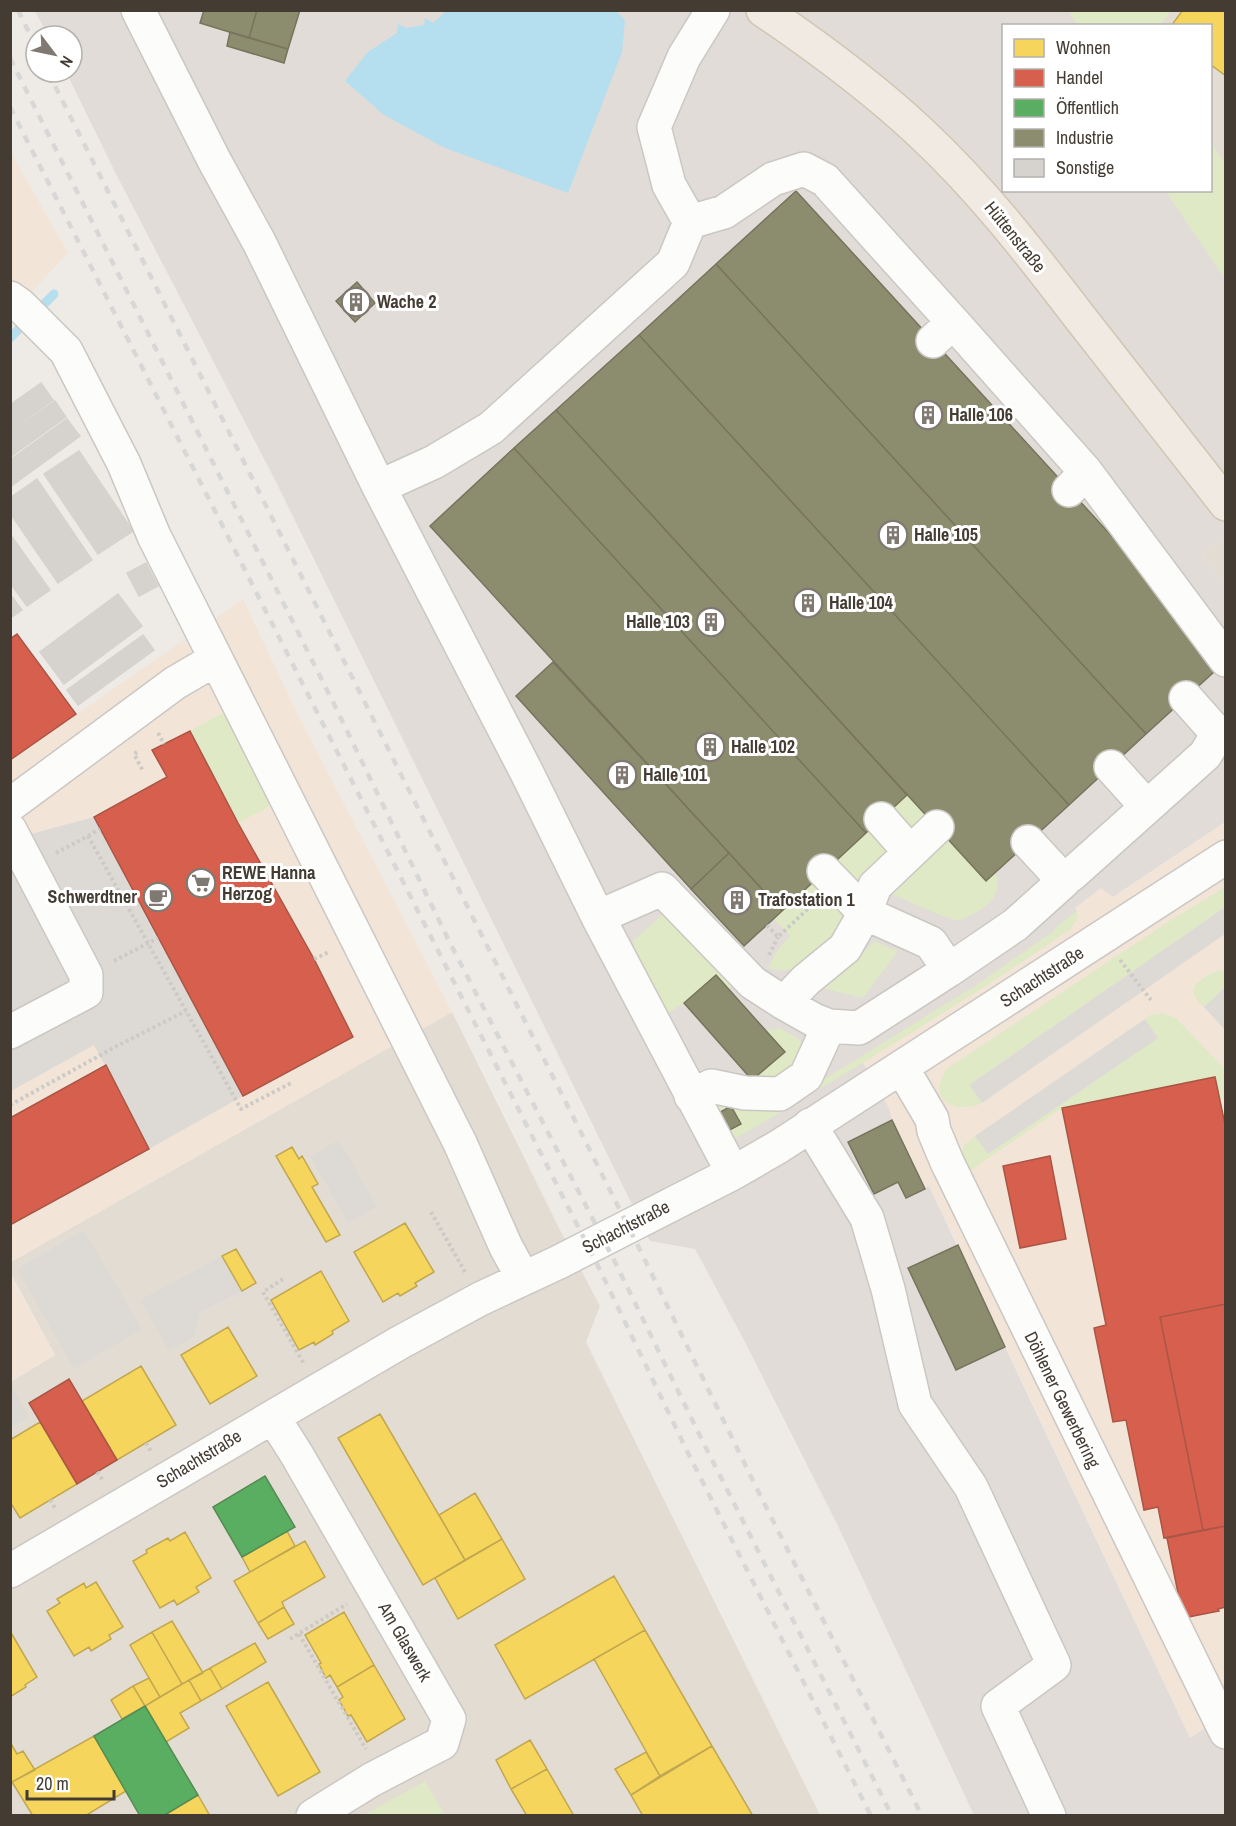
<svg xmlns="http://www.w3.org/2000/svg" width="1236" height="1826" font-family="'Archivo Narrow',sans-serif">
<rect width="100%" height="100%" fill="#eeebe6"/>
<!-- residential -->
<path fill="#e3dcd3" d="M1171,11H1225V165L1211,143L1210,26H1159Z
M1225,535V586L1202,554Z
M452,1012L560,1230L600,1306L586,1342L820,1815H11L10,1382L55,1355L11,1274V1262Z"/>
<!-- commercial -->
<path fill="#f2e5d8" d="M10,151L68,253L10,315Z
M243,599L298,715L452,1012L11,1262L10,760Z
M1225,822L1226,1715L1190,1738L958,1245L929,1186L925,1189L892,1120L889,1108L862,1061L1102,888L1114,897Z
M10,1274L55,1355L11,1382H10Z"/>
<!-- industrial -->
<path fill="#e1dcd7" d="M35,11H1069L1077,25L1004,26V190L1166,191L1225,279V535L1202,554L1225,586V822L1113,897L1101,888L1075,908L1077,911L1056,927L1053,937L862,1061L889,1108L892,1120L925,1188L929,1186L1190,1738L1225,1715V1815H974L837,1524L745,1342L695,1249L650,1241L274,478L117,176L66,72H72V36H48Z"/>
<!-- green -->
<path fill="#dfe9c5" d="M1069,11H1171L1159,26L1077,25Z
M1211,143L1225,165V279L1166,191L1210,190Z
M226,711L274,804L238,823L190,731Z
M907,795L929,818L918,828L903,826L890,811Z
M870,829L887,847L888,857L858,885L830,865Z
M946,837L995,872C1007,898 979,912 959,921L942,916L890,893Z
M819,876L841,903L842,922L833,940L797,967L783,971L768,968L777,951L790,936L774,919Z
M1225,887V907L969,1085L982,1103C968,1110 941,1110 939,1088C939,1083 944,1075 945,1070L1174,918Z
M1077,911V920L1071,929C963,1003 851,1071 738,1137L729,1138L724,1133L741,1124L732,1106L715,1115L717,1107L724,1104L786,1103L973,987L1054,931L1056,927Z
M664,913L734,983L729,989L716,975L684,1003L668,1013L635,952L633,941Z
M874,941L898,951L863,998L822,988L851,966Z
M1223,970L1225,971V987L1204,1007C1190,995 1189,987 1205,977C1212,973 1216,971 1223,970Z
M1163,1013L1176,1018L1225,1069V1099H1220L1215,1077L1062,1108L967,1173L960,1162L964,1145L975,1136L988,1154L1158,1037L1145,1019L1150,1015Z
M780,1028L800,1040L804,1056L786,1079L752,1080L784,1052L766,1031Z
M425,1781L445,1815H364Z"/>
<!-- parking -->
<path fill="#dddad6" d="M10,805L27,835L94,817L243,1096L149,1149L94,1045L11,1091Z
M1225,907V934L982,1103L969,1085Z
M1225,987V1030L1204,1007Z
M1145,1019L1158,1038L988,1154L975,1136Z
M339,1140L377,1207L348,1223L310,1156Z
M84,1230L142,1329L74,1369L17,1269Z
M222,1256L242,1291L200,1312L194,1337L169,1351L140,1300Z
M10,1383L29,1417L11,1427H10Z"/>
<!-- water -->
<path fill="#b5deee" d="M444,11H616L625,20L622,52L568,193L445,148L384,115L345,81L368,52L397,33L398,24L406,28L424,25L425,18L433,23L443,14Z"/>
<!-- homes -->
<path fill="#f6d55c" stroke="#c1a750" stroke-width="1.5" d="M1183,10H1226V76L1210,64V26H1171Z
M292,1147L299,1159L302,1156L318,1184L312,1187L340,1235L326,1242L276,1156Z
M405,1223L434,1272L415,1283L417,1286L400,1296L398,1293L383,1302L354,1252Z
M236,1249L256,1283L242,1291L222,1256Z
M321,1271L349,1321L332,1331L333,1334L315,1345L314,1342L299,1350L271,1300Z
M228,1327L257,1376L210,1404L181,1355Z
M141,1366L176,1425L117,1460L82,1401Z
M380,1414L465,1560L423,1585L338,1438Z
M40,1422L77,1484L20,1518L10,1502V1440Z
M475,1493L502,1539L465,1560L439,1515Z
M287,1531L295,1546L250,1572L242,1557Z
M185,1532L211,1578L196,1587L199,1592L177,1605L174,1600L160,1608L133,1561L147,1553L146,1550L168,1538L170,1541Z
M502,1539L525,1579L458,1619L435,1578Z
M305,1541L325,1577L282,1602L284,1607L258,1623L234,1581Z
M614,1576L645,1630L525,1699L495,1645Z
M96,1582L123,1627L109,1635L111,1639L91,1651L89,1647L74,1656L47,1611L60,1603L57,1599L84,1583L86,1588Z
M284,1607L294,1624L268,1639L258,1623Z
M344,1612L374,1665L337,1687L330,1675L326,1678L319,1664L321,1663L305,1635Z
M172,1621L203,1673L182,1684L152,1632Z
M645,1630L712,1746L660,1776L594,1659Z
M10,1631L37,1677L25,1685L26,1687L10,1697Z
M152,1632L182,1684L160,1697L130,1645Z
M255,1643L266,1662L222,1689L210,1668Z
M374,1665L405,1719L367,1742L351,1715L348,1716L339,1700L343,1697L337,1687Z
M210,1668L222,1689L201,1701L189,1680Z
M149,1678L160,1697L145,1706L133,1686Z
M189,1680L201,1701L180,1713L189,1728L166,1742L145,1706Z
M268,1682L320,1772L278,1796L226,1706Z
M133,1686L145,1706L122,1719L111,1700Z
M94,1736L126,1791L85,1816H33L12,1782Z
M530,1740L547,1769L511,1789L496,1760Z
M10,1742L17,1754L23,1751L35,1770L12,1782L10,1780Z
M712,1746L753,1816H643L631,1795Z
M646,1752L660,1776L631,1795L615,1769Z
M547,1769L574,1816H527L511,1789Z
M198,1795L210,1816H163Z"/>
<!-- shops -->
<path fill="#d6604d" stroke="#aa5545" stroke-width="1.5" d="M17,634L76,714L10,760V639Z
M190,731L238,823L314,959L353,1037L243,1096L94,817L167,777L152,750Z
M106,1065L149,1149L10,1225V1118Z
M1215,1077L1226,1129V1304L1160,1317L1203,1530L1164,1538L1158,1507L1144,1510L1126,1420L1113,1422L1094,1328L1106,1325L1062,1108Z
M1050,1156L1066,1239L1020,1248L1003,1166Z
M1226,1304V1526L1203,1530L1160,1317Z
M69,1379L117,1460L77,1484L29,1403Z
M1226,1526V1607L1218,1609L1219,1611L1183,1618L1167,1538Z"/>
<!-- public -->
<path fill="#5aae61" stroke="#538c53" stroke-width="1.5" d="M265,1476L295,1527L242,1557L213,1507Z
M145,1706L198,1795L163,1816H140L94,1736Z"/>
<!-- industry -->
<path fill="#8c8c6e" stroke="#76745c" stroke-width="1.5" d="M204,10H257L249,38L200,23Z
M257,10H300L288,49L249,38Z
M230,32L288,49L284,63L227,46Z
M796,191L1226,661L1146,734L716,264Z
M716,264L1146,734L1069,805L639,335Z
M357,282L375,303L355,322L336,301Z
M639,335L1069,805L986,881L556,410Z
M556,410L907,795L866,833L514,448Z
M514,448L866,833L782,911L430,526Z
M553,662L729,853L691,889L516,696Z
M729,853L782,911L744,946L691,889Z
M716,975L785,1052L752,1080L684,1003Z
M731,1106L741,1124L724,1133L715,1115Z
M892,1120L925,1189L906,1198L898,1182L874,1194L848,1142Z
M958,1245L1005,1347L956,1370L908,1268Z"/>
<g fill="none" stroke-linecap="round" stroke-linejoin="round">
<!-- stream -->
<path stroke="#b5deee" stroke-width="9" d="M10,338L54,294"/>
</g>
<!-- building -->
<path fill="#d6d2cd" stroke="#d6d2cc" stroke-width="1.5" d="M41,383L53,400L10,431V405Z
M55,401L66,417L10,457V433Z
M67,419L80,436L10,487V460Z
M79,451L133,531L98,554L44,474Z
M37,479L92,560L58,583L10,513V498Z
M10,534L50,590L27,606L10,583Z
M146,563L158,586L139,596L127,573Z
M10,594L22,610L10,618Z
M118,594L142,626L64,684L40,652Z
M143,635L154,650L78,705L67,690Z"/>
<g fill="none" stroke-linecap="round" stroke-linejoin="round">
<!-- minor casing -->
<g stroke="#cbc7c2" stroke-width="36">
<path id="minor" d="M138,10L214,160L259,242L379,487L527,773L598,917L733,1173
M690,222L724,212L773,179L804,169L825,180L953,322
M10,298L20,305L66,351L124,464L154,536L460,1143L506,1247L523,1278
M933,341L953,322L1086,472
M379,487L434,462L491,428L673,263L690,222L669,185L654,127L684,57L713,10
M1069,490L1086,472L1226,660
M10,805L175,683L216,659
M1147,807L1205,755L1218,734L1186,698
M881,819L910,852
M10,830L86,975V992L10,1032
M824,871L865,913L875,886L937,827
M1071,875L1147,807L1111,767
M598,917L662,889L753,983L784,1003L806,980L845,948L865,913L931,943L949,970L859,1028L829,1026
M949,970L1015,925L1064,881L1028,842
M902,1068L932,1119L934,1131L947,1162L1226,1732
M691,1096L711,1086L745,1093L780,1094L806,1076L829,1026L814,1020L784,1003
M810,1125L867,1218L888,1289L915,1404L971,1487L1054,1665L998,1706L1049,1816
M273,1417L297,1455L449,1719L442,1743L371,1780L313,1816
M10,1571L399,1343L480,1299L559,1262L733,1173L778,1147L1226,857"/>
</g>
<!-- major casing -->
<g stroke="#d1c5b3" stroke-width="36">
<path id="major" d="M763,10C819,48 872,87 921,133C980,188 1029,251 1078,315C1127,378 1176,441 1226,504"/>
</g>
<!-- path -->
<path stroke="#cdcac6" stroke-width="4" stroke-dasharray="3 3" stroke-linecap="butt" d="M158,733L164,744
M137,752L134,754L143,771
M88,836L100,829
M56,853L88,836L241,1109L293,1082
M767,925L778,937L813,904
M769,955L778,937
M314,959L329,952
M1120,960L1151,1000
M114,961L158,938
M10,1105L117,1046L186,1011
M431,1212L465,1272
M283,1279L263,1292L304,1364
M146,1443L152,1453
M97,1472L104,1482
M50,1500L55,1508
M299,1634L366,1749
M290,1639L347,1604"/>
<!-- minor -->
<use href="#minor" stroke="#fcfcfb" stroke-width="33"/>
<!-- major -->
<use href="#major" stroke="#f0eae2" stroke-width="33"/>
<!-- rail -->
<path stroke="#d8d7d7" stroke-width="4.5" stroke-dasharray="8 8" stroke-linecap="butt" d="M18,10L36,47
M10,58L332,700L450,943L614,1260L703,1442L892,1816
M48,72L639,1248L761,1497L922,1816
M10,107L599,1268L687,1451L871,1816"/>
</g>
<!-- icons -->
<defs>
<g id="building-ring" transform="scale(1.5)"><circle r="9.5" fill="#fff" stroke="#807972" stroke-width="1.5"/><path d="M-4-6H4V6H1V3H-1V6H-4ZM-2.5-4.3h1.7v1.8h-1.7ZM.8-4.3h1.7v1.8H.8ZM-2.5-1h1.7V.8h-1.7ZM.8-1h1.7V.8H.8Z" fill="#807972"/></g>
<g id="supermarket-ring" transform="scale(1.5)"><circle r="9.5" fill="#fff" stroke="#807972" stroke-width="1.5"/><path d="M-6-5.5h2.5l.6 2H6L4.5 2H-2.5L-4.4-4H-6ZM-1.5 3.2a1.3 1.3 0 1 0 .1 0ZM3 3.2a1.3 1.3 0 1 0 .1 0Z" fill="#807972"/></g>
<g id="cafe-ring" transform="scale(1.5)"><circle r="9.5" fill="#fff" stroke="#807972" stroke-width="1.5"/><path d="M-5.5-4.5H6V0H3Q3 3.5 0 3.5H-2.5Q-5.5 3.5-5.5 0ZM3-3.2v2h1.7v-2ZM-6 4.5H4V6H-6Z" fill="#807972"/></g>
</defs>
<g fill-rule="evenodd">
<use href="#building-ring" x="356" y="302"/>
<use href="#building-ring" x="928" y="415"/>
<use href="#building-ring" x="893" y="535"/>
<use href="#building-ring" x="808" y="603"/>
<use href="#building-ring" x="711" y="622"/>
<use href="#building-ring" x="710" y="747"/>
<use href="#building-ring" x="622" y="775"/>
<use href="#supermarket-ring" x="201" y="883"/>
<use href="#cafe-ring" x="158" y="897"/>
<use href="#building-ring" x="737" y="900"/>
</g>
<g text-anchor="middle" stroke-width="6" stroke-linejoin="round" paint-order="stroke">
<!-- street labels -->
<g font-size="18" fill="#443c33" stroke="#fff">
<text transform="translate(1015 237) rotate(51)" y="6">Hüttenstraße</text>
<text transform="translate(1042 977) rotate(-33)" y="6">Schachtstraße</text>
<text transform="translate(626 1227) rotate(-27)" y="6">Schachtstraße</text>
<text transform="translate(1062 1400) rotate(64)" y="6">Döhlener Gewerbering</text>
<text transform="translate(199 1459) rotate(-31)" y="6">Schachtstraße</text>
<text transform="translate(405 1642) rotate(60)" y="6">Am Glaswerk</text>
</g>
<!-- poi labels -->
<g font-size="18" font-weight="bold" fill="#443c33" stroke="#fff" text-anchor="start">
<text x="377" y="308">Wache 2</text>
<text x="949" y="421">Halle 106</text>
<text x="914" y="541">Halle 105</text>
<text x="829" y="609">Halle 104</text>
<text x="690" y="628" text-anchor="end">Halle 103</text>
<text x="731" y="753">Halle 102</text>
<text x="643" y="781">Halle 101</text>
<text x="222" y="879">REWE Hanna<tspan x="222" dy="21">Herzog</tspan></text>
<text x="137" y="903" text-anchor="end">Schwerdtner</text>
<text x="758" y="906">Trafostation 1</text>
</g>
</g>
<!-- border -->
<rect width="1236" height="1826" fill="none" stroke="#443c33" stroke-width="24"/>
<!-- legend -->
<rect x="1002" y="24" width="210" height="168" fill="#ffffff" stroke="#b4b1ad" stroke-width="1.5"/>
<rect x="1014" y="39" width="30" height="18" fill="#f6d55c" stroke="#b4b1ad" stroke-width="1.5"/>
<text x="1056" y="54" font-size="18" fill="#443c33">Wohnen</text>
<rect x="1014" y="69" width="30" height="18" fill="#d6604d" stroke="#b4b1ad" stroke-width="1.5"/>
<text x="1056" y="84" font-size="18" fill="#443c33">Handel</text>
<rect x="1014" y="99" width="30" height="18" fill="#5aae61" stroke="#b4b1ad" stroke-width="1.5"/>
<text x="1056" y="114" font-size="18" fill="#443c33">Öffentlich</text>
<rect x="1014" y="129" width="30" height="18" fill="#8c8c6e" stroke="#b4b1ad" stroke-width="1.5"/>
<text x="1056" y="144" font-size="18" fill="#443c33">Industrie</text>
<rect x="1014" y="159" width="30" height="18" fill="#d6d2cd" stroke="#b4b1ad" stroke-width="1.5"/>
<text x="1056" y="174" font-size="18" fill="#443c33">Sonstige</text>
<!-- north arrow -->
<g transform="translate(54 54) rotate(122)"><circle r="28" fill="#ffffff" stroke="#b4b1ad" stroke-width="1.5"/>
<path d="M0-4.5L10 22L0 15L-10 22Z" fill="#807972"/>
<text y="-9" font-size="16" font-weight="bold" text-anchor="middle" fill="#443c33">N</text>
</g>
<!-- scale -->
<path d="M27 1790v9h87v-9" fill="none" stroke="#443c33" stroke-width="3"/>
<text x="36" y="1790" font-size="18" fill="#443c33" stroke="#ffffff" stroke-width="4.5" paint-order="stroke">20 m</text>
</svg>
